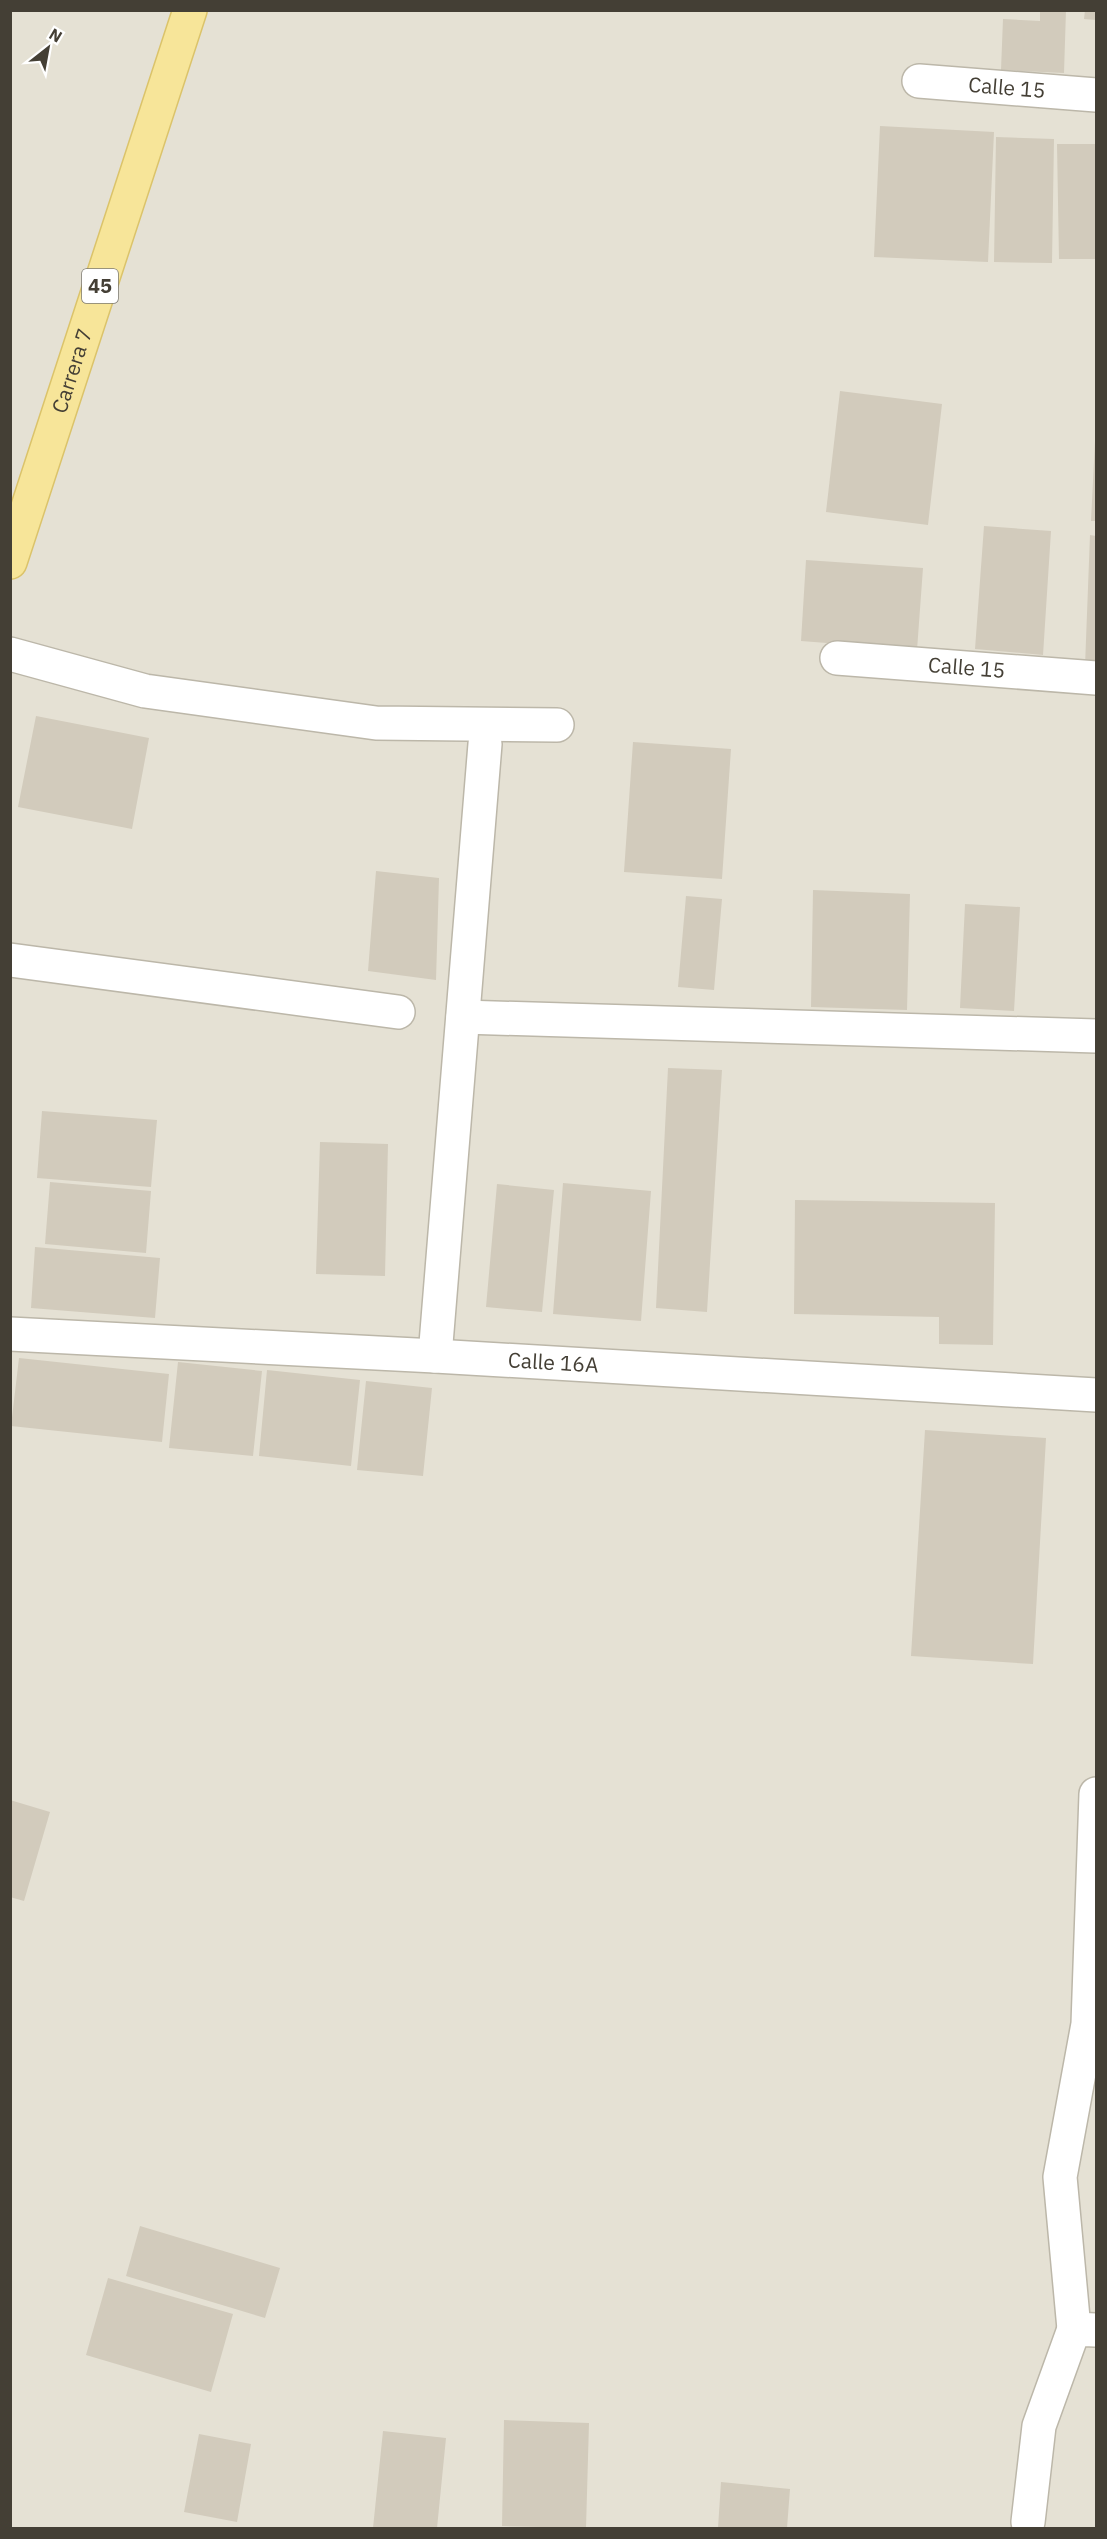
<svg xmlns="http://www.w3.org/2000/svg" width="1107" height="2539" font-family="'IBM Plex Sans',sans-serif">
<rect width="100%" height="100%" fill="#f2efe6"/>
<!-- residential -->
<path fill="#e5e1d4" d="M11,11H1096V2528H11Z"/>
<!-- building -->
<path fill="#d2cbbc" d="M1040,10H1066L1064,73L1001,70L1003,19L1040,21Z
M1085,10H1096V20L1084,19Z
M880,126L994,132L988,262L874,257Z
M996,137L1054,139L1052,263L994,262Z
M1057,144H1096V259H1059Z
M840,391L942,404L928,525L826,512Z
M1095,441H1096V521H1091Z
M984,526L1051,531L1043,655L975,649Z
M1090,535L1096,536V667L1085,666Z
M806,560L923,568L917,650L801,641Z
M36,716L149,738L132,829L18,807Z
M633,742L731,749L722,879L624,872Z
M376,871L439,878L436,980L368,971Z
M813,890L910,894L907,1010L811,1007Z
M686,896L722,899L714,990L678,987Z
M965,904L1020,907L1014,1011L960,1008Z
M668,1068L722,1070L707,1312L656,1308Z
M42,1111L157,1120L151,1187L37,1178Z
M320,1142L388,1144L385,1276L316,1274Z
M50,1182L151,1191L146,1253L45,1244Z
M563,1183L651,1191L641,1321L553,1314Z
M497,1184L554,1190L542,1312L486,1307Z
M795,1200L995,1203L993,1345L939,1344V1317L794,1314Z
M35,1247L160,1258L155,1318L31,1308Z
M19,1358L169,1374L162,1442L11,1426Z
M178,1362L262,1371L253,1456L169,1448Z
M267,1370L360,1380L351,1466L259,1456Z
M366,1381L432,1388L423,1476L357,1470Z
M925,1430L1046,1438L1033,1664L911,1656Z
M10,1800L50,1812L24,1901L10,1897Z
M140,2226L280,2268L265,2318L126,2276Z
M108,2278L233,2314L211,2392L86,2355Z
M504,2420L589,2423L586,2528L502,2526Z
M383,2431L446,2438L437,2528H373Z
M199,2434L251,2444L237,2522L184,2512Z
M721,2482L790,2489L787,2528H718Z"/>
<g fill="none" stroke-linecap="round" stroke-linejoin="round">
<!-- minor casing -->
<g stroke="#bcb7a9" stroke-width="36">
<g id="minor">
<path id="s1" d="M919,81L1096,95"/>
<path d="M10,654L145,691L376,723L557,725"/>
<path id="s2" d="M837,658L1096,678"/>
<path d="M10,960L398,1012"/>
<path d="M463,1017L1096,1036"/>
<path id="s3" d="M10,1334L435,1356L1096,1395"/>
<path d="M435,1356L485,744"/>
<path d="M1074,2329L1060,2177L1088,2024L1096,1794"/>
<path d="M1028,2522L1039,2426L1074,2329L1095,2330"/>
</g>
</g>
<!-- major casing -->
<g stroke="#dbc36a" stroke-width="36">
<g id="major">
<path id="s4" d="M10,562L190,10"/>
</g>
</g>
<!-- minor -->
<use href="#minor" stroke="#fff" stroke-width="33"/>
<!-- major -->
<use href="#major" stroke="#f7e599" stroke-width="33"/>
</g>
<g text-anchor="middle" stroke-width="6" stroke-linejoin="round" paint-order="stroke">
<!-- shield labels -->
<rect fill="#fff" stroke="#7c7972" stroke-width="1.5" x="82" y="269" width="36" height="34" rx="4.5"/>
<g font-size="20" font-weight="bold" fill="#443f35">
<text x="100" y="293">45</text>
</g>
<!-- street labels -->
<g font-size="21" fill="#443f35" stroke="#fff">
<text dy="7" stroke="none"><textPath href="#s1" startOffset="88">Calle 15</textPath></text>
<text dy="7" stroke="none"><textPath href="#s4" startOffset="201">Carrera 7</textPath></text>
<text dy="7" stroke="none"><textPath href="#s2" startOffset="130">Calle 15</textPath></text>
<text dy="7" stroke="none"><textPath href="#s3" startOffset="544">Calle 16A</textPath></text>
</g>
</g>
<!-- border -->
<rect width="1107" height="2539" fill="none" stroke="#443f35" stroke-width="24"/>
<!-- north arrow -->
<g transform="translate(48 48) rotate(31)" stroke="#ffffff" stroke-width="4.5" paint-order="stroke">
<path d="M0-4.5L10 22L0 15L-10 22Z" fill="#443f35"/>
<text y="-9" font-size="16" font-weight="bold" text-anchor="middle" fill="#443f35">N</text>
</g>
</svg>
